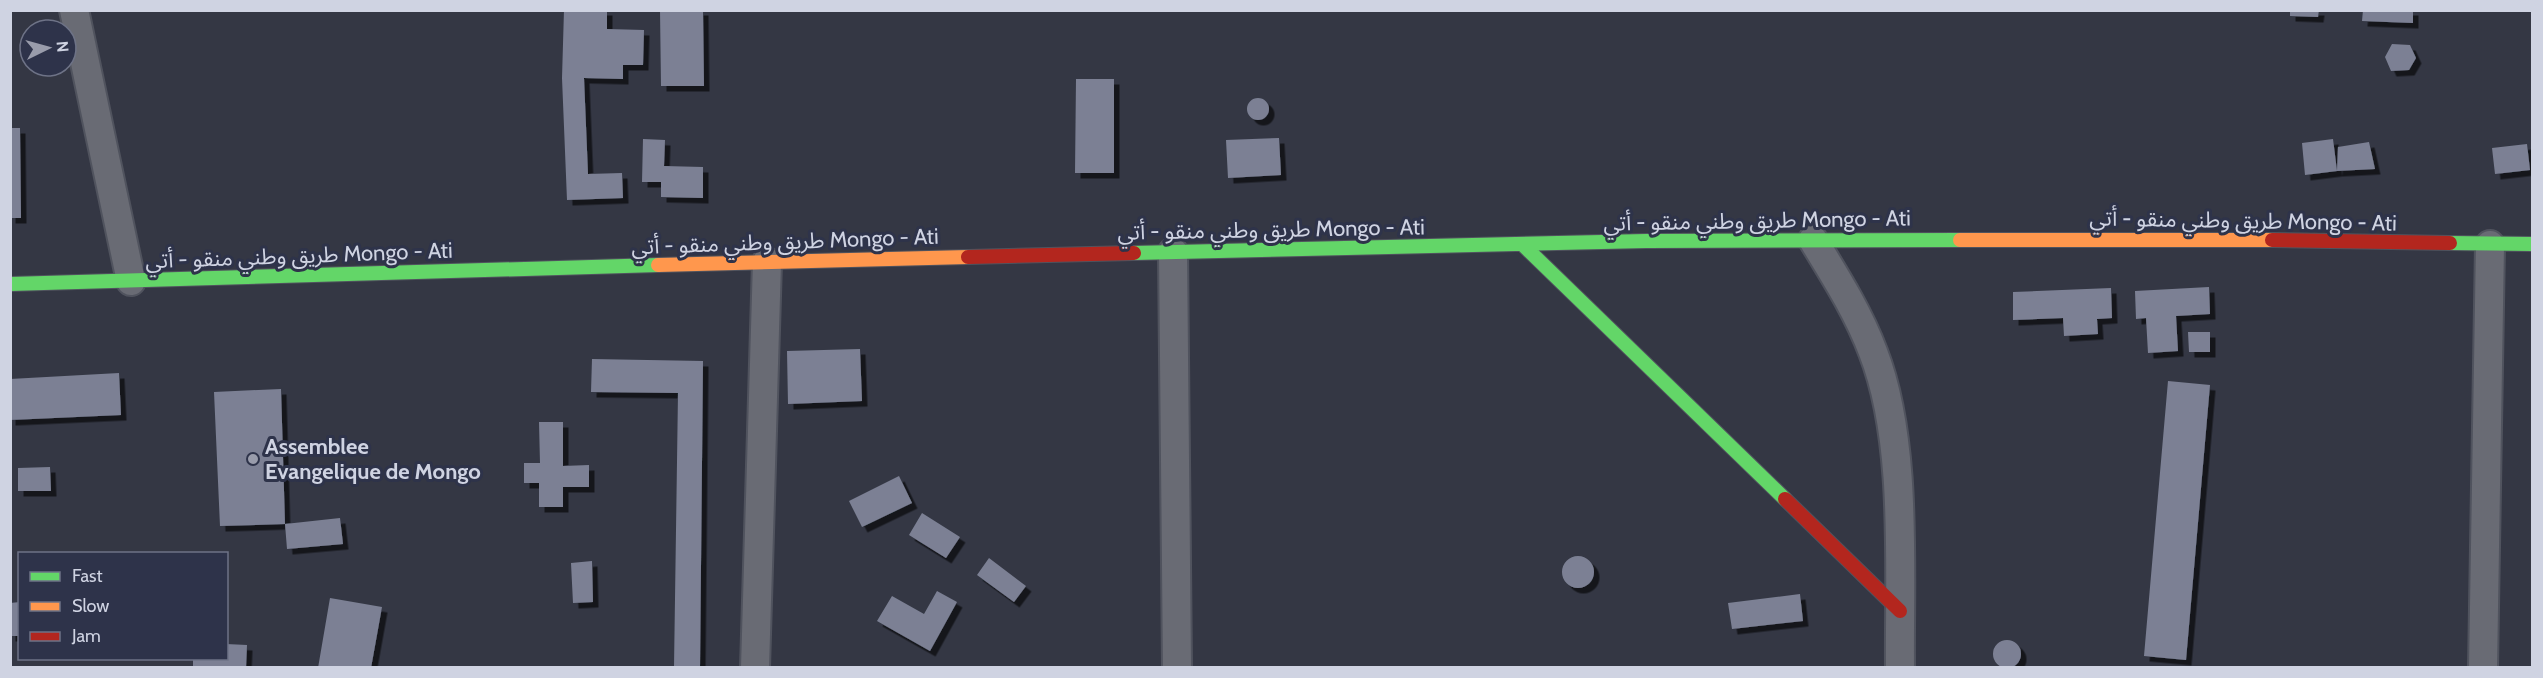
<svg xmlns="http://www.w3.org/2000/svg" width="2543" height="678" font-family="Cabin,'Noto Sans Arabic',sans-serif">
<defs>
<filter id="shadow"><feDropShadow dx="5.5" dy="5.5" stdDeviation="0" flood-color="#0009"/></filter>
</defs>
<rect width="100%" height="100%" fill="#343744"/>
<!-- building -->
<path fill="#7c8094" filter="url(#shadow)" d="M564,10H607V29L644,30L643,65H623V79L584,78L588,174L622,173L623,198L567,200L562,78Z
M660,10H703L704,86H661Z
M2290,10H2319L2318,17L2290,16Z
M2363,10H2413V23L2362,21Z
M2392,44L2410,45L2416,58L2409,70L2391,71L2385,57Z
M1076,79H1114V173H1075Z
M1247 109a11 11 0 1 1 22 0a11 11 0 1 1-22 0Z
M10,128H20L21,218H10Z
M1279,138L1281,175L1228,178L1226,140Z
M643,139L665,140L664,166L703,167V198L661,197V182H642Z
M2333,139L2337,171L2305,175L2302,143Z
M2369,142L2375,169L2337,171L2338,147Z
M2527,144L2530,170L2495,174L2492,148Z
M2209,287L2210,314L2176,316L2178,351L2148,353L2146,318L2136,319L2135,291Z
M2111,288L2112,318L2097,319L2098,334L2064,336L2063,318L2013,320V292Z
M2188,332H2210V352H2189Z
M860,349L862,401L788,404L787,351Z
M592,359L703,361L700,668H674L678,393L591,392Z
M119,373L121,415L10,420V379Z
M2168,381L2210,385L2186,660L2144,656Z
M281,389L285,524L220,526L214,392Z
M539,422H563V466L589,465V487H563V507H539V483H524V463H540Z
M50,467L51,491H18V468Z
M899,476L912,503L862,527L849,501Z
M922,513L960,537L946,558L909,535Z
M340,518L343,544L287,549L285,524Z
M1562 572a16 16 0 1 1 32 0a16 16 0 1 1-32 0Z
M989,558L1026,586L1014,602L977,575Z
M592,561L593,602L573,603L571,563Z
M937,591L957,602L930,651L877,621L892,596L924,614Z
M1800,594L1803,621L1732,629L1728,603Z
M330,598L382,607L371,668H318Z
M20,602V636H10V603Z
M1993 654a14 14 0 1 1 28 0a14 14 0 1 1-28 0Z
M226,644L247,645L246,668H193V658H226Z"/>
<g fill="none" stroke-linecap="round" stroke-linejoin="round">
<!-- street casing -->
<g stroke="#50535e" stroke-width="32">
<path id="street" d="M74,10L131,281
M1813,240C1835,276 1858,312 1873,352C1908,441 1899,572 1900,668
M1173,252L1177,668
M755,668L767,262
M2483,668L2490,245"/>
</g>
<!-- fast casing -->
<g stroke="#50535e" stroke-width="16">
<path id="fast" d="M2450,243L2532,244
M1522,244L1785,499
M1134,253L1646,241L1960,240
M10,284L658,265"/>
</g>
<!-- slow casing -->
<g stroke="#50535e" stroke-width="16">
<path id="slow" d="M1960,240H2272
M658,265L968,257"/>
</g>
<!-- jam casing -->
<g stroke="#50535e" stroke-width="16">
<path id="jam" d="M2272,240L2450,243
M968,257L1134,253
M1785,499L1900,611"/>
</g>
<!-- street -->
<use href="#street" stroke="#696b74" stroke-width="28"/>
<!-- fast -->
<use href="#fast" stroke="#63d668" stroke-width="14"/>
<!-- slow -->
<use href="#slow" stroke="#ff974d" stroke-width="14"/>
<!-- jam -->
<use href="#jam" stroke="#b3261e" stroke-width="14"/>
</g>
<!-- markers -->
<circle fill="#999cab" stroke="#2e334a" stroke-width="2" cx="253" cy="459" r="6"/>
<g text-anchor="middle" stroke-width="6" stroke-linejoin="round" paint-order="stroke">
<!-- street labels -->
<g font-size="22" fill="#cfd3e2" stroke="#2e334a">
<text transform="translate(1757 220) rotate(-1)" y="8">طريق وطني منقو - أتي Mongo - Ati</text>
<text transform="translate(2243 220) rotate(1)" y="8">طريق وطني منقو - أتي Mongo - Ati</text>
<text transform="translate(1271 229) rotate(-1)" y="8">طريق وطني منقو - أتي Mongo - Ati</text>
<text transform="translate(785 241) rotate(-2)" y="8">طريق وطني منقو - أتي Mongo - Ati</text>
<text transform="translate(299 255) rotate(-2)" y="8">طريق وطني منقو - أتي Mongo - Ati</text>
</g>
<!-- poi labels -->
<g font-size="22" font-weight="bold" fill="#cfd3e2" stroke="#2e334a" text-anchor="start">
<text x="265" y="454">Assemblee<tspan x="265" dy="25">Evangelique de Mongo</tspan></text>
</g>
</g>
<!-- border -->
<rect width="2543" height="678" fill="none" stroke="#cfd3e2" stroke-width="24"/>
<!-- legend -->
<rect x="18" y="552" width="210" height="108" fill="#2e334a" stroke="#6e7387" stroke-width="1.5"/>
<rect x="30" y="572" width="30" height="9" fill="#63d668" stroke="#6e7387" stroke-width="1.5"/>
<text x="72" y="582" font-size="18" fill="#cfd3e2">Fast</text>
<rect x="30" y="602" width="30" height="9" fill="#ff974d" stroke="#6e7387" stroke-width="1.5"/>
<text x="72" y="612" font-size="18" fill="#cfd3e2">Slow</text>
<rect x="30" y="632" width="30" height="9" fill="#b3261e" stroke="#6e7387" stroke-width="1.5"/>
<text x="72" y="642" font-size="18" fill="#cfd3e2">Jam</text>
<!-- north arrow -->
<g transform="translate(48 48) rotate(85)"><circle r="28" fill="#2e334a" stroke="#6e7387" stroke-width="1.5"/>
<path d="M0-4.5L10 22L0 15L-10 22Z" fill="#999cab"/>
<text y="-9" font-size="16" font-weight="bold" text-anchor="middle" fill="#cfd3e2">N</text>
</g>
</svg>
